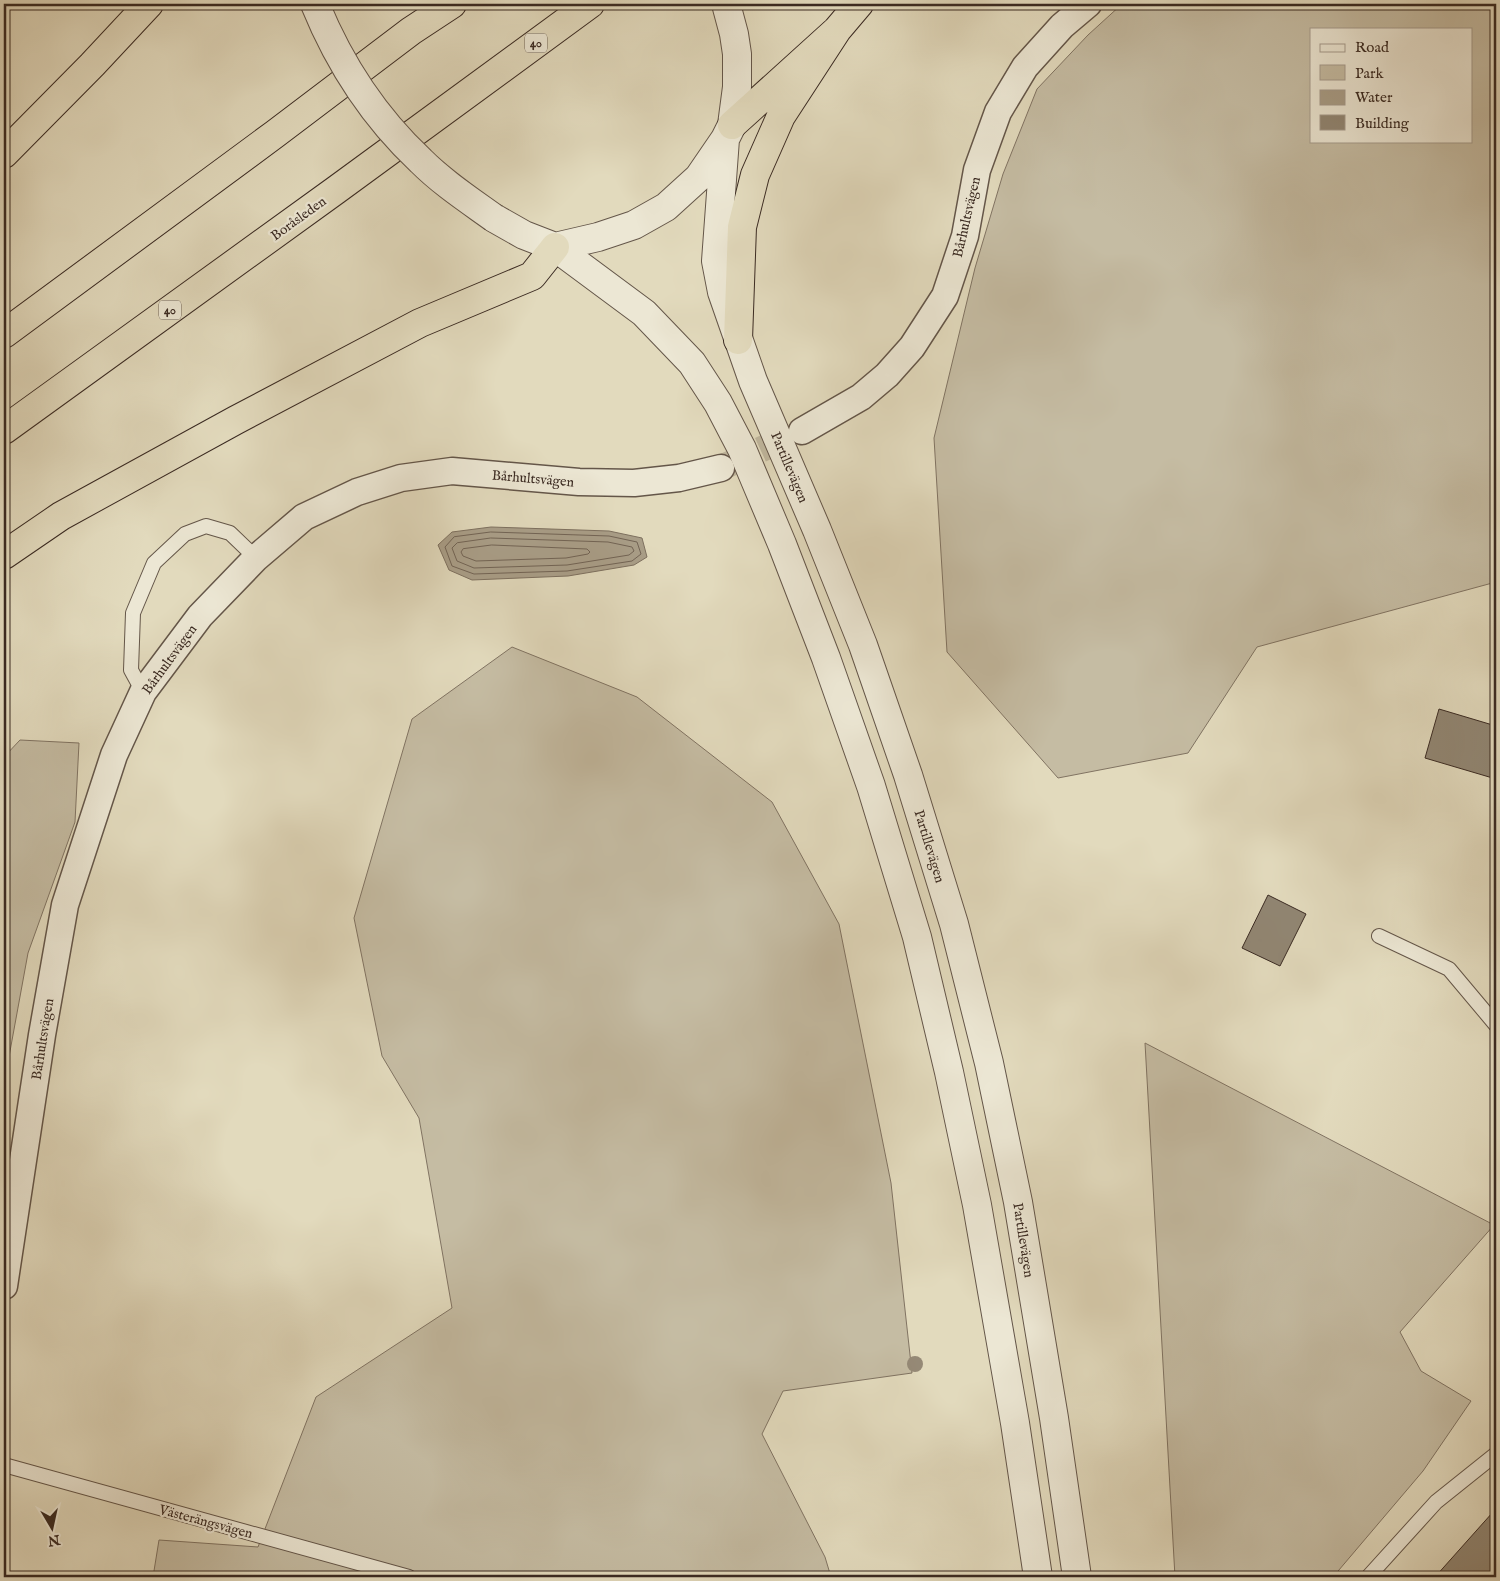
<svg xmlns="http://www.w3.org/2000/svg" width="1500" height="1581" font-family="'IM FELL English',serif">
<rect width="100%" height="100%" fill="#e2dabd"/>
<filter id="stains"><feTurbulence type="fractalNoise" baseFrequency=".004" numOctaves="4"/><feColorMatrix values="0 0 0 0 .2 0 0 0 0 .09 0 0 0 0 .02 0 0 0 .5 -.17"/></filter>
<radialGradient id="worn" r=".72"><stop offset=".6" stop-color="#630" stop-opacity="0"/><stop offset="1" stop-color="#630" stop-opacity=".3"/></radialGradient>
<!-- green -->
<path fill="#c5bca3" stroke="#807362" fill-rule="evenodd" d="M1122,4H1496V582L1257,647L1188,753L1058,778L947,652L934,438L975,268L1003,174L1037,89L1088,35ZM1311,29H1471V141H1311Z
M512,647L637,697L772,802L839,924L891,1183L912,1373L783,1391L762,1434L825,1557L831,1577H153L159,1540L258,1547L316,1397L452,1308L419,1118L382,1056L354,918L412,719Z
M20,740L79,743L75,822L28,953L4,1084V757Z
M1145,1043L1494,1225L1400,1332L1421,1371L1471,1401L1423,1471L1333,1577H1175Z"/>
<!-- water -->
<path fill="#a99e88" stroke="#7d705f" d="M491,527L609,531L642,538L647,557L634,565L568,576L472,580L449,570L438,545L452,532Z"/>
<g fill="none" stroke-linecap="round" stroke-linejoin="round">
<!-- shore -->
<path stroke="#726455" stroke-width="1" d="M491,532L609,536L637,542L641,554L632,561L567,571L474,574L452,566L445,547L454,537Z
M491,538L608,542L632,547L634,551L629,555L567,565L474,568L457,561L452,548L457,543Z
M492,545L587,549L590,552L588,554L566,558L476,561L463,556L461,552L463,549Z"/>
</g>
<!-- building -->
<path fill="#918673" stroke="#3a2a22" d="M1439,709L1496,726V779L1425,758Z
M1268,895L1306,914L1280,966L1242,948Z
M1493,1512L1496,1515V1577H1435Z"/>
<g fill="none" stroke-linecap="round" stroke-linejoin="round">
<!-- minor-tunnel -->
<path stroke="#c0b79e" stroke-width="26" stroke-dasharray="26 13" stroke-linecap="butt" d="M725,466L799,432"/>
<!-- service casing -->
<g stroke="#645649" stroke-width="16">
<path id="service" d="M143,692L131,670L133,613L154,563L185,534L206,526L230,533L256,558
M1379,936L1449,969L1496,1025
M4,1465L409,1577
M1368,1577L1436,1502L1496,1454"/>
</g>
<!-- minor casing -->
<g stroke="#645649" stroke-width="29">
<path id="minor" d="M802,431L861,397L887,375L912,347L945,296L965,236L977,170L998,112L1025,67L1062,26L1088,4
M4,1286L42,1035L65,905L114,755L143,692L200,616L256,558L304,517L357,492L401,478L452,471L579,482L634,483L679,478L721,468"/>
</g>
<!-- tertiary casing -->
<g stroke="#645649" stroke-width="30">
<path id="tertiary" d="M725,139L716,261L722,292L753,381L817,530L863,645L908,775L954,924L989,1063L1018,1202L1054,1418L1077,1577
M494,218L524,235L555,247L598,237L634,225L666,207L699,177L725,139L732,125L737,87V54L734,34L726,4
M555,247L644,313L692,363L718,403L742,449L782,544L826,658L871,786L917,937L949,1072L977,1205L1015,1423L1038,1577"/>
</g>
<!-- motorway casing -->
<g stroke="#3a2a22" stroke-width="30">
<path id="motorway" d="M732,125L837,30L859,4
M4,154L92,65L149,4
M4,334L275,134L411,31L452,4
M738,340L742,227L755,175L781,116L837,30
M4,430L336,190L590,4
M4,555L61,516L236,420L420,323L532,276L555,247"/>
</g>
<!-- service -->
<use href="#service" stroke="#ece7d4" stroke-width="14"/>
<!-- minor -->
<use href="#minor" stroke="#ece7d4" stroke-width="26"/>
<!-- tertiary -->
<use href="#tertiary" stroke="#ece7d4" stroke-width="28"/>
<!-- motorway -->
<use href="#motorway" stroke="#e2dabd" stroke-width="28"/>
<!-- tertiary-bridge casing -->
<g stroke="#645649" stroke-width="30" stroke-linecap="butt">
<path id="tertiary-bridge" d="M315,4C339,63 374,117 421,161C443,183 469,200 494,218"/>
</g>
<!-- tertiary-bridge -->
<use href="#tertiary-bridge" stroke="#ece7d4" stroke-width="28"/>
</g>
<!-- trees -->
<circle fill="#958976" cx="915" cy="1364" r="8"/>
<g text-anchor="middle" stroke-width="4.5" stroke-linejoin="round" paint-order="stroke">
<!-- shield labels -->
<g fill="#ece7d4" stroke="#6f6357" stroke-width="1">
<rect x="525" y="33.5" width="22" height="19" rx="4"/>
<rect x="159" y="300.5" width="22" height="19" rx="4"/>
</g>
<g font-size="12" font-weight="bold" fill="#3a2a22">
<text x="536" y="47">40</text>
<text x="170" y="314">40</text>
</g>
<!-- street labels -->
<g font-size="14" fill="#3a2a22" stroke="#ece7d4">
<text transform="translate(966 217) rotate(-77)" y="5">Bårhultsvägen</text>
<text transform="translate(298 218) rotate(-36)" y="5">Boråsleden</text>
<text transform="translate(790 467) rotate(67)" y="5">Partillevägen</text>
<text transform="translate(533 478) rotate(5)" y="5">Bårhultsvägen</text>
<text transform="translate(169 659) rotate(-54)" y="5">Bårhultsvägen</text>
<text transform="translate(930 846) rotate(73)" y="5">Partillevägen</text>
<text transform="translate(42 1039) rotate(-81)" y="5">Bårhultsvägen</text>
<text transform="translate(1024 1240) rotate(81)" y="5">Partillevägen</text>
<text transform="translate(206 1521) rotate(15)" y="5">Västerängsvägen</text>
</g>
</g>
<!-- margin -->
<rect width="1500" height="1581" fill="none" stroke="#e2dabd" stroke-width="20"/>
<rect x="5" y="5" width="1490" height="1571" fill="none" stroke="#3a2a22" stroke-width="2.5"/>
<rect x="10" y="10" width="1480" height="1561" fill="none" stroke="#3a2a22"/>
<!-- legend -->
<rect x="1310" y="28" width="162" height="115" fill="#ece7d4" stroke="#a59b8d"/>
<rect x="1320" y="44" width="25" height="8" fill="#ece7d4" stroke="#a59b8d"/>
<text x="1355" y="52" font-size="15" fill="#3a2a22">Road</text>
<rect x="1320" y="65" width="25" height="15" fill="#c5bca3" stroke="#a59b8d"/>
<text x="1355" y="78" font-size="15" fill="#3a2a22">Park</text>
<rect x="1320" y="90" width="25" height="15" fill="#a99e88" stroke="#a59b8d"/>
<text x="1355" y="102" font-size="15" fill="#3a2a22">Water</text>
<rect x="1320" y="115" width="25" height="15" fill="#918673" stroke="#a59b8d"/>
<text x="1355" y="128" font-size="15" fill="#3a2a22">Building</text>
<!-- north arrow -->
<g transform="translate(52 1528) rotate(171)" stroke="#ece7d4" stroke-width="4" paint-order="stroke">
<path d="M0-4L9 19L0 12L-9 19Z" fill="#3a2a22"/>
<text y="-8" font-size="14" font-weight="bold" text-anchor="middle" fill="#3a2a22">N</text>
</g>
<rect width="100%" height="100%" filter="url(#stains)"/>
<rect width="100%" height="100%" fill="url(#worn)"/>
</svg>
